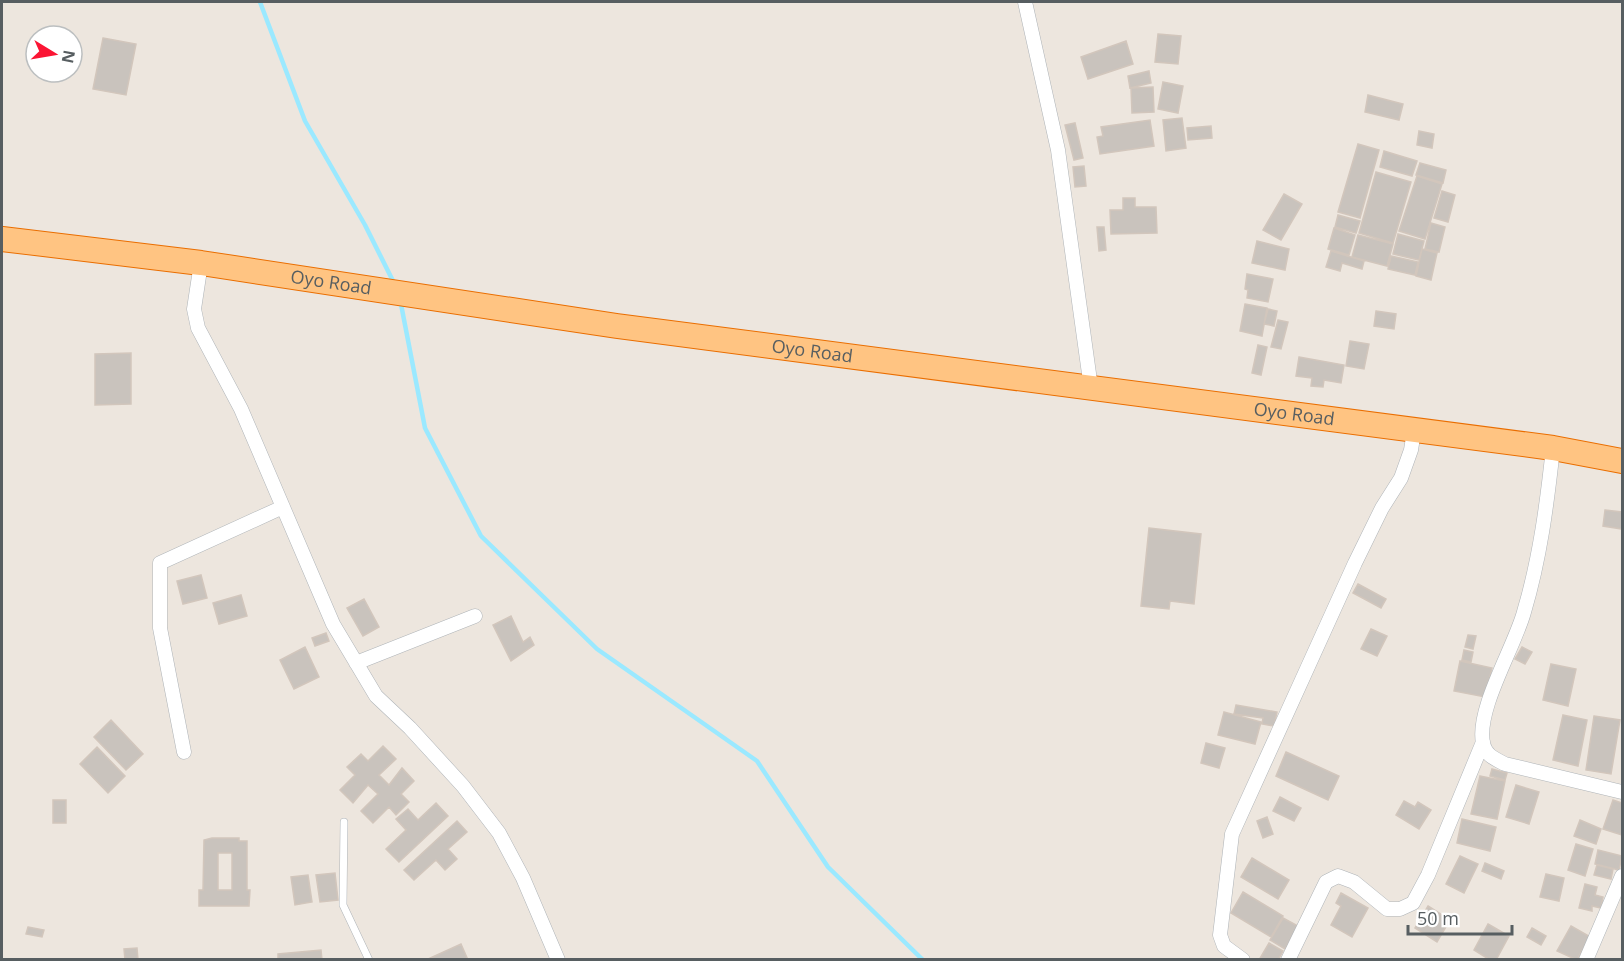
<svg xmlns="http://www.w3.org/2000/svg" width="1624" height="961" font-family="'Open Sans',sans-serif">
<rect width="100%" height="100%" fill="#ede6de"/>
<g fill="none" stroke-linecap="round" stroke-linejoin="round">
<!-- stream -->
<path stroke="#9be9ff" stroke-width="4.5" d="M260,2L305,121L365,225L394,283
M400,299L425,428L481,536L597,649L757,761L828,867L923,960"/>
</g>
<!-- building -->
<path fill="#c9c3bd" stroke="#d2c6bc" stroke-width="1.5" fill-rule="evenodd" d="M1158,34L1181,36L1178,64L1155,62Z
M103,38L136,44L126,95L93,89Z
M1126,41L1133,64L1088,79L1081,57Z
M1149,71L1151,83L1130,88L1128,76Z
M1163,82L1183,86L1178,113L1158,109Z
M1153,87L1154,112L1132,113L1131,88Z
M1368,95L1403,104L1399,120L1365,112Z
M1182,118L1186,148L1166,151L1163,120Z
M1150,120L1154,146L1100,154L1097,137L1103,136L1101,127Z
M1075,123L1083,158L1074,160L1065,125Z
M1211,126L1212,138L1188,140L1187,128Z
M1419,131L1434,134L1432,148L1417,145Z
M1358,144L1379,150L1360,218L1338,212Z
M1384,151L1417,161L1412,176L1380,167Z
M1420,163L1446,170L1443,183L1416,175Z
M1084,166L1086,186L1075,187L1073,167Z
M1376,172L1411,182L1393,243L1359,233Z
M1417,176L1442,184L1425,239L1399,231Z
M1442,191L1455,195L1448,222L1434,218Z
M1284,194L1302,204L1281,240L1263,230Z
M1123,198H1135V207H1156L1157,233L1111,234L1110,210H1123Z
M1338,215L1360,221L1356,233L1335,227Z
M1431,223L1445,227L1439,252L1425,249Z
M1097,227H1104L1106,250L1099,251Z
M1334,228L1355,235L1349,255L1328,249Z
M1398,234L1424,241L1419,260L1393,254Z
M1358,235L1393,244L1387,266L1352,257Z
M1257,241L1289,249L1285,270L1252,263Z
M1422,249L1437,253L1431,280L1416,276Z
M1331,251L1364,261L1362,269L1342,263L1340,271L1326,267Z
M1391,256L1418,262L1415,275L1388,269Z
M1247,274L1273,279L1268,302L1247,298L1248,290L1245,289Z
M1245,304L1267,308L1262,336L1240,331Z
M1268,309L1277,311L1274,326L1264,324Z
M1376,311L1396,314L1394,329L1374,326Z
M1278,320L1288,322L1281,349L1271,347Z
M1350,341L1369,344L1364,369L1346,366Z
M1258,345L1267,347L1261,375L1252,373Z
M131,353V404L95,405V354Z
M1299,357L1344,365L1341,383L1324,380L1323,387L1311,386L1312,378L1296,376Z
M1605,510L1622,512V529L1603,526Z
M1149,528L1201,534L1194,604L1170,601L1169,609L1141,606Z
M201,575L207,598L183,604L177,581Z
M1358,584L1386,599L1381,608L1353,593Z
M241,595L247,616L219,624L213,603Z
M364,599L379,627L363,636L347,608Z
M511,616L523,642L530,637L534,645L511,661L493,625Z
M1371,629L1387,636L1377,656L1361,649Z
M326,633L329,641L315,646L312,638Z
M1468,635L1476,636L1473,649L1465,647Z
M305,647L319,677L294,689L280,660Z
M1522,647L1532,652L1525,664L1515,659Z
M1464,650L1473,652L1471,662L1462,660Z
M1460,661L1492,668L1485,697L1454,691Z
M1551,664L1576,669L1568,706L1543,700Z
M1236,705L1277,712L1274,726L1262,724L1263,718L1234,714Z
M1224,712L1261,722L1255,744L1218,735Z
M1563,715L1587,720L1578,766L1553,760Z
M1594,716L1620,720L1611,774L1586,770Z
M111,720L143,754L126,770L94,737Z
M1206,743L1225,748L1219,768L1201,763Z
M383,746L396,759L379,775L389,785L402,768L414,781L401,794L409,802L396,815L389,807L373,823L361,811L378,794L368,785L353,803L340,790L355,775L347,767L361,754L368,761Z
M97,747L125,776L108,793L80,764Z
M1286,752L1339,776L1328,800L1276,776Z
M1492,769L1507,773L1505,780L1490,776Z
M1480,776L1505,781L1497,819L1471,814Z
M1516,785L1539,792L1529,824L1506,817Z
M1280,797L1301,808L1294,821L1273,811Z
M53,800H66V823H53Z
M1613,800L1622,803V835L1603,829Z
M1404,801L1415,807L1418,802L1431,810L1419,829L1396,815Z
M436,803L448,816L399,862L386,849L406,830L396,819L408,809L418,820Z
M1267,817L1273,834L1263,838L1257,821Z
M1462,819L1496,827L1490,851L1457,843Z
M1580,820L1601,829L1596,844L1574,836Z
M457,821L467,832L448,849L457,859L445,870L436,860L414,880L404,870Z
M212,838H239V841H247V890H250L249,906H199V890H203L204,840ZM218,853H232V890H218Z
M1576,844L1593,849L1585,876L1568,870Z
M1598,850L1622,856L1619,870L1595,864Z
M1460,856L1478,864L1464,893L1446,884Z
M1252,858L1289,880L1278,899L1241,877Z
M1485,863L1504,871L1501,879L1482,871Z
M1597,865L1613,869L1611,879L1594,875Z
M335,873L338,900L320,902L316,875Z
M1546,874L1564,878L1559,901L1540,897Z
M308,875L312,902L295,905L291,877Z
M1585,884L1597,887L1595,895L1603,897L1601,908L1592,906V911L1579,908Z
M1243,892L1283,916L1271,937L1231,913Z
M1341,893L1368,908L1352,937L1331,925L1341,906L1336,903Z
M1428,906L1450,920L1437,942L1415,928Z
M1283,918L1298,926L1285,949L1270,940Z
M1488,924L1509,936L1496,960H1490L1474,950Z
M1571,926L1594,939L1588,950L1584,947L1577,960L1557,951Z
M28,927L44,930L42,937L26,934Z
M1532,928L1546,936L1541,945L1527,937Z
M1269,943L1283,951L1278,960H1259Z
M461,944L468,960H426Z
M137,948L138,960H125L124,949Z
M321,950L322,960H278V954Z"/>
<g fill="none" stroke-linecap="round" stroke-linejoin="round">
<!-- lane casing -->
<g stroke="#afb4b8" stroke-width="8">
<path id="lane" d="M344,822L343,905L369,960"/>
</g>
<!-- street casing -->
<g stroke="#afb4b8" stroke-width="15">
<path id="street" d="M1025,2L1058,150L1091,388
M201,263L194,309L198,328L241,409L333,624L376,696L410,728L463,786L499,833L523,878L558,960
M1553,448C1547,504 1540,558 1524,612C1515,646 1476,709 1483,743C1485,755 1495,759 1505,764L1622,792
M356,663L475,616
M184,752L160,628V563L283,507
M1243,960L1224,946L1220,935L1232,834L1355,563L1382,508L1401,478L1411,450L1414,431
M1288,960L1326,882L1338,876L1354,882L1387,909H1400L1413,903L1428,875L1483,742
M1586,960L1622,876"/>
</g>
<!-- highway casing -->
<g stroke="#ea6e00" stroke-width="26">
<g id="highway">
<path id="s1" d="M2,239L201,263L617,326L1553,448L1622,461"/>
</g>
</g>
<!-- lane -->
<use href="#lane" stroke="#fff" stroke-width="7"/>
<!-- street -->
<use href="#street" stroke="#fff" stroke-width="14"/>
<!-- highway -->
<use href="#highway" stroke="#ffc482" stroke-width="24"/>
</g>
<g text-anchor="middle" stroke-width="5" stroke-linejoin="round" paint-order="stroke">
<!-- street labels -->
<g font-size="18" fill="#575e61" stroke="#fff">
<text dy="6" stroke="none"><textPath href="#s1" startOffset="332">Oyo Road</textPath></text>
<text dy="6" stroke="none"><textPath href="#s1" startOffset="818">Oyo Road</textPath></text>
<text dy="6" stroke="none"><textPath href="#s1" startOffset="1304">Oyo Road</textPath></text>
</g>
</g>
<!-- border -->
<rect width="1624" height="961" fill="none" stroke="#575e61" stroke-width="6"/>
<!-- north arrow -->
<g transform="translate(54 54) rotate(101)"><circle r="28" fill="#ffffff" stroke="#bcbfc0" stroke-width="1.5"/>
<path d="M0-4.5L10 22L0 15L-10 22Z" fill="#fb1534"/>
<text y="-9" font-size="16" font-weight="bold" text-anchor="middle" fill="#575e61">N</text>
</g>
<!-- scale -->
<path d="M1408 925v9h104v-9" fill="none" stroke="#575e61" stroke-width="3"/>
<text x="1417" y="925" font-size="18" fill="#575e61" stroke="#ffffff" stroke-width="4.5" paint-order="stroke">50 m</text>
</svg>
